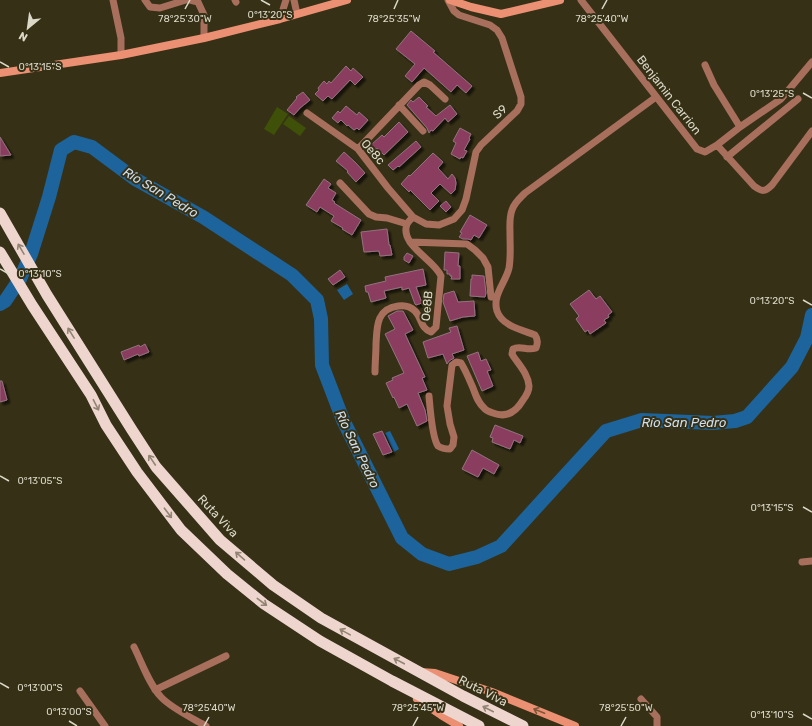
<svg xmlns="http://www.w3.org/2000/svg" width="812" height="726" font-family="Rubik,sans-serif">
<defs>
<filter id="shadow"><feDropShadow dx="3" dy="3" stdDeviation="1" flood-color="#0009"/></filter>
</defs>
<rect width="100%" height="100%" fill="#363116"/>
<!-- green -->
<path fill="#3f5008" d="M277,107L288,114L274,135L264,129Z
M289,116L306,128L300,136L283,124Z"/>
<!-- water -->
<path fill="#1d649c" d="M347,284L353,294L344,300L337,290Z
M390,431L399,449L394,452L385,433Z"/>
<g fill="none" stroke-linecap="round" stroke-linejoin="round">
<!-- river -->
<path stroke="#1d649c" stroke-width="14" d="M0,304L5,301L20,279L31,254L49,197L61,150L74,142L92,147L135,179L203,217L292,275L317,300L321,319L322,365L343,420L402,538L422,554L449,564L477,557L501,546L552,490L606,431L642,420L713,423L735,421L747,417L792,367L807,338L812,315"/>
</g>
<!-- building -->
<path fill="#8a3c5f" stroke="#93737f" filter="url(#shadow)" d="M411,31L435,51L433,52L472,86L466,93L457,85L451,92L424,68L412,82L405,76L415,64L396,49Z
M346,66L351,71L353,68L363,77L355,85L350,80L332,99L328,96L323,101L315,94L319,90L318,88L324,81L327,84L329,81L331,83Z
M303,92L310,100L300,108L294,115L287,110L297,98L296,97Z
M419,97L428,106L426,107L436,116L450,105L457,114L448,122L445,118L433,131L431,130L429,133L427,128L407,105L411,100L413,102Z
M346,106L357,115L359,112L368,120L359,130L357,128L354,130L348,125L347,126L341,120L338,123L332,118L338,111L340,113Z
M399,122L408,132L384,155L377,148L375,150L371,145L382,135L384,137Z
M460,128L471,134L469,138L470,139L464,150L467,151L463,158L461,157L460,159L451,154L456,143L453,141Z
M0,137L11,155L0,156Z
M416,141L421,147L399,167L398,166L393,170L388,165Z
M344,152L356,163L365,173L356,182L347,172L348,171L336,161Z
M433,153L443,162L438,168L448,179L452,174L455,178L456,183L455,190L451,194L440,184L431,193L439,201L430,210L410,190L409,192L401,184L409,175L410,176Z
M324,179L331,184L328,188L336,193L332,200L335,202L334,203L361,220L352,235L342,229L343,228L331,221L334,216L320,207L317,212L306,205Z
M446,201L451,207L446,212L440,206Z
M470,215L487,225L479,238L474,235L471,240L468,239H463L459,237L462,233L460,232Z
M387,229L389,245H390L392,255L380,256L379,251L364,252L361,232Z
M445,252L459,253L458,266H460V279H451L452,276H450V274H447V270H444Z
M407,253L413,256L409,263L404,260V257Z
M423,269L426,285L416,287L422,303L416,305L415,304L409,288L402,290V287L384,291L386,298L371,302L368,292H366L365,286L386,281L385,277Z
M340,270L345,277L333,285L328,279Z
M472,275L484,276L486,293L485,297L470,296L471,279H472Z
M589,290L596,299L600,296L612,312L608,315L609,317L604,320L606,323L590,334L588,330L585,332L576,319L579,316L570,304Z
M454,291L458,302L474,301L475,316L463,317L450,321L443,302L444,294Z
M397,311H403L413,330L405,334L425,377L422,378L427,390L418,393L425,410L427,421L417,426L407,404L399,408L394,397L393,398L386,383L393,380L392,378L404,373L389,342L385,334L395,329L388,316Z
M457,326L464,350L452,354L454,358L449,361L447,364L443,354L428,358L423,342L451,332L449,328Z
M145,344L149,352L139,356L138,354L124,360L121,352L139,345L140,347Z
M478,352L481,361L486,359L491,370L487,371L493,386L482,391L467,356Z
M0,381H2L7,400L0,402Z
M495,425L523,436L520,443L514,440L510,449L492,442L493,438L490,437Z
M382,431L392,452L383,455L373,434Z
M472,450L499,465L494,474L483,468L478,477L462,469Z"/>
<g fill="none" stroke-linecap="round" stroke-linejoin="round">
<!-- minor -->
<path stroke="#a86f5d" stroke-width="7" d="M113,0L121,38V55
M145,0L150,7L160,8L186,0
M190,0L198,2L204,15V38
M235,0L236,2
M294,0L297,14
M581,0L697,149L705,152L717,145L740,127L781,99L812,62
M280,19L286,0
M705,65L714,85L740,127
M399,105L423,131
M307,113L358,149L388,188L413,217L426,224L439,225L454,219L462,210L466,199L476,152L481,145L517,111L521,104V97L502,38L497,30L490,25L459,15L454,11L448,0
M717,145L754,186C762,192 765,192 772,185L812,131
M358,149L419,85L424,82L430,85L445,99
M727,157L798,99
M340,183L369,214L376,217L387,218L407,224
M410,242L467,244L475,250L483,258L488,267L491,297
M375,372C375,363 376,353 376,344C377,327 376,309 398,306C404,305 410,306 415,311C422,318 420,328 431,332L436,327L441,276C435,260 399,245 407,224C408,222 411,219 413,217
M429,396C430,407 432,438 438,446C442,449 446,449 450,449L453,445L454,437L450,424L447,406L452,365L456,362L461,363C466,371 469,379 473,388C476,396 478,403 485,409C487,411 490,412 493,413C506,418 516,412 523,400C526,396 529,391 529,386C528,373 518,364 512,354L513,349C520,345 527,351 536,348C538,343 538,339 535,335C522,330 502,326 497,311C492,295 506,282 509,268C511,257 510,245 510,234C510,226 509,218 512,210C514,203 520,198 525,193L656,97
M802,562L812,561
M134,647C142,663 149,684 161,697C171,708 192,718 206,726
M155,690L226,656
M80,691L105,726
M641,699L657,717V726"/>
<!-- secondary -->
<path stroke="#eb9073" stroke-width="8" d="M450,0L471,7L501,14L560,0
M0,73L121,55L204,38L280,19L347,0
M421,672L435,673L492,692L575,726
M417,699L441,715L459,726"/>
<!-- trunk -->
<path stroke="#eed6cf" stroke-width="11" d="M0,213L47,295L132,430L156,467L220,540L273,585L321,618L463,696L523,726
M0,252L32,305L91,395L106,425L137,472L181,530L227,574L264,604L320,641L392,681L479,726"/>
</g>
<!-- one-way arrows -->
<defs><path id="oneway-shaft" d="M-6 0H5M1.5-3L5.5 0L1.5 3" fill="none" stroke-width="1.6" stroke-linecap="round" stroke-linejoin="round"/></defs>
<g stroke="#928472">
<use href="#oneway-shaft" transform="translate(21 249) rotate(-120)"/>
<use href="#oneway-shaft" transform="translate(71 333) rotate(-122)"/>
<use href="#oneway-shaft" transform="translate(96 405) rotate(63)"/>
<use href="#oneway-shaft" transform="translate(152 460) rotate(-124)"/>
<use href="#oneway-shaft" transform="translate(168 513) rotate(53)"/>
<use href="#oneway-shaft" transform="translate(240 556) rotate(-139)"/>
<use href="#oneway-shaft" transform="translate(262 602) rotate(37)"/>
<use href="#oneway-shaft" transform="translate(345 632) rotate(-151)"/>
<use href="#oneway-shaft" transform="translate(399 661) rotate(-152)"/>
<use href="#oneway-shaft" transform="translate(488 709) rotate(-153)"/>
</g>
<use stroke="#7e573b" href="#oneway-shaft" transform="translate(539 711) rotate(-158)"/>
<!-- ticks -->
<path fill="none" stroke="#dbd8c8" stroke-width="1.5" d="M261,0L270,5M185,9L190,0M394,9L398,0M602,9L607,0M0,62L9,67M803,93L812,98M0,269L9,274M803,300L812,305M0,476L9,481M803,507L812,512M0,683L9,688M803,714L812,719M69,721L77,726M204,726L209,717M413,726L418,717M621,726L626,717"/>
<g text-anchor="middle" stroke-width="4" stroke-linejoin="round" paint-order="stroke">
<!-- street labels -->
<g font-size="12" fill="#dbd8c8" stroke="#363116">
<text transform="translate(669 95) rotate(52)" y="4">Benjamin Carrion</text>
<text transform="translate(500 112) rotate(-42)" y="4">S9</text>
<text transform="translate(373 152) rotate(49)" y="4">Oe8c</text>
<text transform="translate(427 306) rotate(-84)" y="4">Oe8B</text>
<text transform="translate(218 516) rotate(47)" y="4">Ruta Viva</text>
<text transform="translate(483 691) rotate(27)" y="4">Ruta Viva</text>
</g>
<!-- water labels -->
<g font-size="13" font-style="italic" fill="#cfdfef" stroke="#363116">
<text transform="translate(161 192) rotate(31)" y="5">Río San Pedro</text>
<text x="684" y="427">Río San Pedro</text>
<text transform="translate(358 449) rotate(64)" y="5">Río San Pedro</text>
</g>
</g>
<g font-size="10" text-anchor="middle" fill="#dbd8c8" stroke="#363116" stroke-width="4" stroke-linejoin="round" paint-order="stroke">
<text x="270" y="18">0°13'20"S</text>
<text x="185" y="22">78°25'30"W</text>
<text x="394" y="22">78°25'35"W</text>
<text x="602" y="22">78°25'40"W</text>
<text x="40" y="70">0°13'15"S</text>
<text x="772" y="97">0°13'25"S</text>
<text x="40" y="277">0°13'10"S</text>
<text x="772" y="304">0°13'20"S</text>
<text x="40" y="484">0°13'05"S</text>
<text x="772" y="511">0°13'15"S</text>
<text x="40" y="691">0°13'00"S</text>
<text x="209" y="711">78°25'40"W</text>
<text x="418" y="711">78°25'45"W</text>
<text x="626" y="711">78°25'50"W</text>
<text x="69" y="715">0°13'00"S</text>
<text x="772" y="718">0°13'10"S</text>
</g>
<!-- north arrow -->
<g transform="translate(28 28) rotate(209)" stroke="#363116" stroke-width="3" paint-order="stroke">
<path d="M0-3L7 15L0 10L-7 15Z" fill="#dbd8c8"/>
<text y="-6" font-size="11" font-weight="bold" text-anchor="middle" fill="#dbd8c8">N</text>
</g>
</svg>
